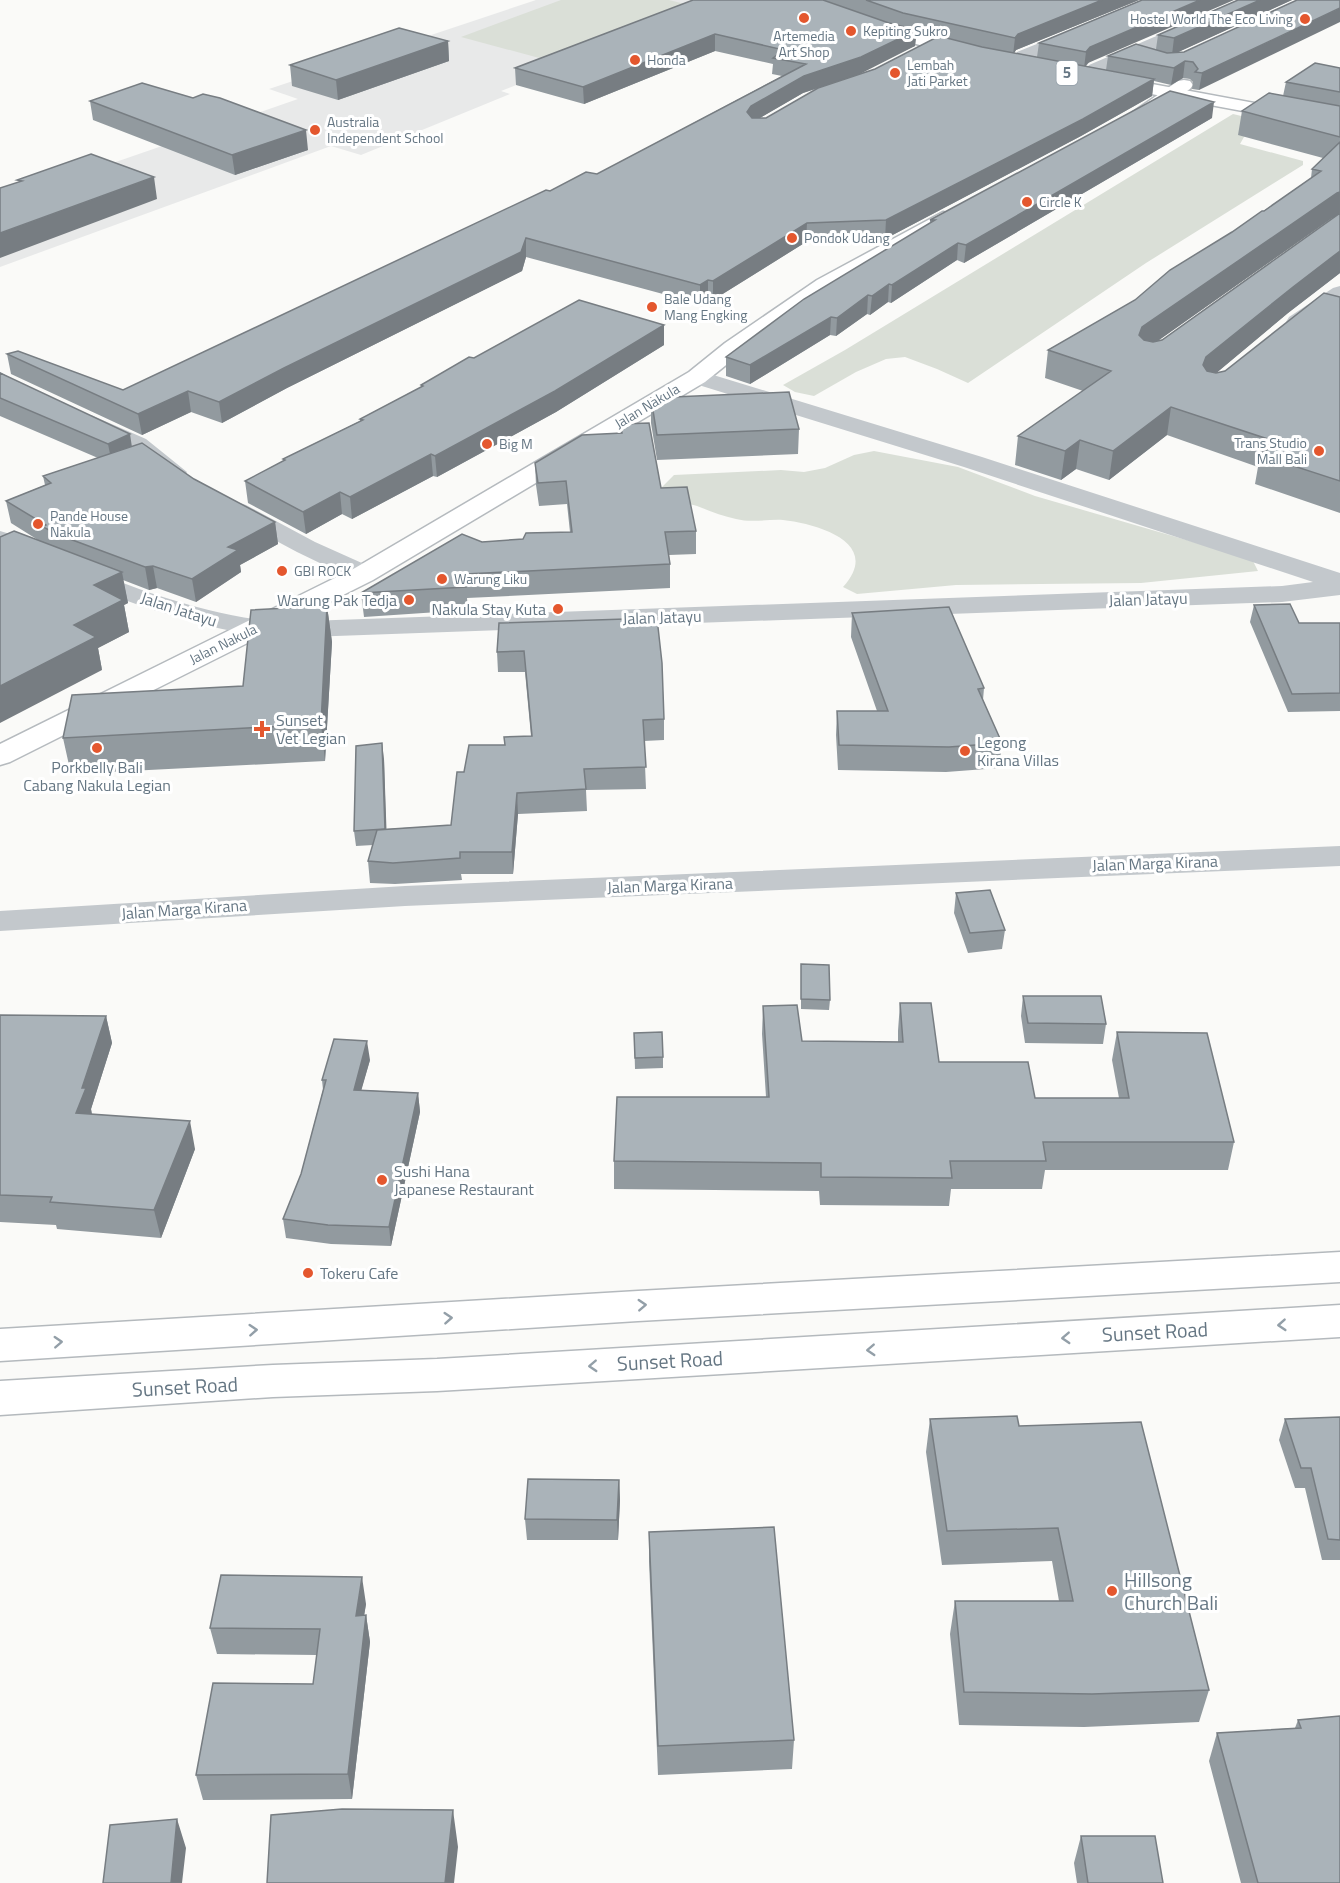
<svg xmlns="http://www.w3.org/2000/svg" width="1340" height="1883" font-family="'Titillium Web',sans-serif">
<rect width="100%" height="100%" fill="#fafaf8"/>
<!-- built -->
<path fill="#e8e9e9" d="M536,0H733L501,91L510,94L361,155L331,146L0,267V202L298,99L269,89Z"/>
<!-- green -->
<path fill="#dadfd7" d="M561,0H669L685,4L543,59L461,37Z
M1233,114L1266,122L1244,137L1240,144L1303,161V165L1146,263L968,383L937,369L905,357L886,359L856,372L814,396L795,392L783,385L845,350Z
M874,451L958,467L1035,496L1252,559L1258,571L1141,583L956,585L857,594L843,587C883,543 818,524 783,520C768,519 751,523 736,519C722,516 710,511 697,506C688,503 678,503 670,499C666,497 663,492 660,489L674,475L781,470L804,472L825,468L854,455Z"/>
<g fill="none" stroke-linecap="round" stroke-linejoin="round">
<!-- major casing -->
<g stroke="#b5babe" stroke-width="3">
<path id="major" d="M1184,80L1190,81L1193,85L1190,89L1148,116H1136L1133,112L1178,81Z
M943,212L950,214L953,218L950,222L831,288L741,353L705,382L373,580L10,762L0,765V744L355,568L689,372L725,343L817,280Z"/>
</g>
<!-- highway casing -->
<g stroke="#b4b9bd" stroke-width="3">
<path id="highway" d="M791,0H814L901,31L976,49L978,53L970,58L889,37L793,3Z
M1109,76L1340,119V129L1103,85L1100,81L1103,77Z
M1340,1252V1282L638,1321L0,1361V1329L638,1291Z
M1340,1305V1337L437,1391L273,1397L0,1415V1381L273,1365L437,1359Z"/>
</g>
<!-- minor -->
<path fill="#c3c8cc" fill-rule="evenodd" d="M1145,0H1167L1165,3L1029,60L1023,61L1015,56L1017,52Z
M1240,0H1261L1259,3L1101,73H1089L1086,69L1089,65Z
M1340,286V302C1326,312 1308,331 1289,327L1286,322L1289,317L1333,288Z
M697,370L982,457L1340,573V595L1282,602L280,638C224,633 172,617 119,598C79,584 38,569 0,549V531C25,537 48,553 72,563C138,590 208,616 280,622L1282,586L1313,582L964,467L689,382L686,377L689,372Z
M91,415L146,439L187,472L184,477L175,479L166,477L130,449L83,427L79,422L83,417Z
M237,502L246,505L315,542L373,568L377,574L373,580L364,582L355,580L297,552L228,515L224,510L228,505Z
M1340,846V866L405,906L0,931V911L405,886Z"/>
<!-- major -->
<use href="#major" fill="#fff" fill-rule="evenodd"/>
<!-- highway -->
<use href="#highway" fill="#fff" fill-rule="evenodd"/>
</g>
<!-- wall -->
<path fill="#929a9f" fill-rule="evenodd" d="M693,0H1139L1016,50L1014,53L1037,57L1039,43L1142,0L1086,66L1106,70L1108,56L1156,49L1158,35L1238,0H1292L1178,52H1184L1297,0L1199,90L1192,89L1193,82L1190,79L1183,78L1171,85L1154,81L1152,96L1081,136L885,239L806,242L713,300L708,299L700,304L526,257L522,271L287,388L222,423L191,412L142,435L11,374L7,354L123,390L550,191L597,174L782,76L772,74L773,64L715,51L584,104L516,85L515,68ZM916,32L937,37L875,69L821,87L915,46ZM818,88L766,118H760L803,93Z
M448,41L449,61L338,100L292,86L290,65Z
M1340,68V273L1288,313L1216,373L1225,371L1340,297V513L1255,484L1258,467L1167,435L1109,480L1076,469L1061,480L1015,465L1018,436L1083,391L1045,378L1048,350L1135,300L1311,178L1312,169L1323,158L1238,135L1242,111L1283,96L1286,82ZM1332,218H1333L1162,340L1157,341Z
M90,101L308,150L235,175L93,120Z
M1212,118L964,263L957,260L891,303L888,302L870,315L867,314L836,336L830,335L750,384L726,376V357L930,223V220Z
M664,325V345L556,412L437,477L433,476L352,519L342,514L306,534L248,503L245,481L283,461V459L360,421V419L421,387V385L474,358Z
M0,372L132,447L275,522L278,544L240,565L241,572L196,602L157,588L149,590L123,580L128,603L124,605L129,632L98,648L102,670L38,540L11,523L6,501L45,485L43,476L98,458L0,416Z
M651,398L799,429L798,454L657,460L651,423Z
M621,424L661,488L696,531V554L669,555L670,564V588L467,598L468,610L364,617L361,593L482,542L523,539L570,532L567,504L539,506L536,485L535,463L621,433Z
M1254,605L1299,623H1340V711L1288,712L1250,622Z
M327,606L332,642L325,761L71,774L63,738L243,686Z
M852,613L984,688L983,700L1002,743L999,768L946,772L838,770L836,735L837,711H877L851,637Z
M499,623L664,719V740L644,741L646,789L586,790L587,811L518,814L513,874H461L462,880L395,884L370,883L368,861L373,845L356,846L354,831L384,759L386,829L451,825L464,772L505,745L531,736L525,672H498L497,652Z
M956,893L1005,930L1002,949L968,953L954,913Z
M801,964L830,1000L829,1010L801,1009Z
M1023,996L1106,1024L1103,1044L1025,1043L1021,1016Z
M900,1003L939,1062L1035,1098H1119L1112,1060L1117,1032L1234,1142L1228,1170H1045L1042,1189H951L949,1206L820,1205L819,1191L614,1189V1161L766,1097L762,1034L763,1006L802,1041L898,1042V1031Z
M0,1015L106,1016L112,1043L91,1109L92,1114L195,1149L161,1238L57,1229L56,1225L0,1222Z
M634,1033L663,1057V1068L635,1069Z
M370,1060L361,1090L418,1093L420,1112L391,1246L331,1244L286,1238L283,1219L301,1174L323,1090L322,1080Z
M1340,1417V1560H1322L1305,1488H1295L1279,1440L1285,1419Z
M930,1419L1019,1426L1209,1690L1199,1722L1084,1727L959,1725L950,1634L955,1601H1059L1052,1561L942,1565L926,1452Z
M619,1480L620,1500L618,1540H527L525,1519Z
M649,1532L794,1740L792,1769L658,1775L649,1561Z
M366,1604L364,1615H366L370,1642L352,1799L203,1800L196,1775L313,1684L317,1655L217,1654L210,1628Z
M1340,1716V1883H1241L1209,1761L1217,1733L1295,1728L1298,1720Z
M1081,1836L1163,1883H1077L1074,1863Z"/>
<!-- shaded-wall -->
<path fill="#777d82" d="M1102,0H1139L1016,50L1013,55L1015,38L1018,34Z
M1200,0H1234L1088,63L1084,68L1086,52L1090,47Z
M1260,0H1292L1172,55L1174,38Z
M1340,8V22L1199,90L1202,73Z
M917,30L915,46L860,74L803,93L751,123L747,112L751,106L804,76Z
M715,34V51L584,104L583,87Z
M448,41L449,61L338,100L336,80Z
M1185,61L1183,78L1171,85L1174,68Z
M1154,79L1152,96L1081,136L885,239L886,220Z
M1214,102L1212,118L964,263L966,245Z
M306,130L308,150L235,175L232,155Z
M154,177L157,199L0,258V233Z
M1340,192V217L1332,218L1138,355L1139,335L1142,327L1337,193Z
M807,223L806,242L713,300V281Z
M526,238V257L522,271L287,388L222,423L219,402Z
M958,243L957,260L891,303L892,285Z
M1340,251V273L1288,313L1202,385L1203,365L1206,357L1293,287Z
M708,280V299L700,304V285Z
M889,284L888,302L870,315L872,296Z
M868,295L867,314L836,336L837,318Z
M831,317L830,335L750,384V365Z
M664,325V345L556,412L437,477L435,456Z
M188,391L191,412L142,435L138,414Z
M1171,407L1167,435L1109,480L1113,451Z
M130,434L133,454L112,464L108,444Z
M1080,440L1076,469L1061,480L1065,451Z
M431,454L433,476L352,519L350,497Z
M340,492L342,514L306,534L303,512Z
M275,522L278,544L240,565L241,572L196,602L192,579L228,547Z
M153,566L157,588L149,590L145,567Z
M122,572L128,603L124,605L129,632L98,648L102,670L0,723V686L74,625L94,585Z
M327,606L332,642L325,761L321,724Z
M382,743L384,759L387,844L385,829Z
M517,793L518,814L513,874L512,852Z
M106,1016L112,1043L91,1109L92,1116L76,1113L82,1088Z
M367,1041L370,1060L356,1109L354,1090Z
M418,1093L420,1112L391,1246L389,1227Z
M190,1121L195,1149L161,1238L154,1210Z
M619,1480L620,1500L618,1540L617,1520Z
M362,1577L366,1604L360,1642L356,1616Z
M366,1615L370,1642L352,1799L348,1774Z
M453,1810L458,1847L454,1883H445Z
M177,1819L186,1848L182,1883H171Z"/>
<!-- building -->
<path fill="#aab3b9" stroke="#777d82" stroke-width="1.5" d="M693,0H823L889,23L917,30L861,57L804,76L751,106L747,112L752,118H766L818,88L875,69L939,36L982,47L1154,79L1083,119L886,220L807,223L713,281L708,280L700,285L526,238L521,252L284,368L219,402L188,391L138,414L7,354L18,351L123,390L546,190L550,191L586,172L597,174L806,64L773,58L784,50L715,34L583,87L515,68Z
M866,0H1102L1018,34L1015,38L903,13Z
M1142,0H1200L1090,47L1086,52L1039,43Z
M1238,0H1260L1174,38L1158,35Z
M1297,0H1340V8L1202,73L1195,72L1198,69L1193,62L1185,61L1174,68L1108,56L1136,44L1167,53L1184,52Z
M399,28L448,41L336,80L290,65Z
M1315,63L1340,68V92L1286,82Z
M142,83L193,98L203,94L220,98L306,130L232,155L90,101Z
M1170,91L1214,102L966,245L958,243L892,285L889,284L872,296L868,295L837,318L831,317L750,365L726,357L804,299L935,220H930Z
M1269,93L1340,106V137L1242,111Z
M1340,142V192L1337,193L1142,327L1139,335L1144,340L1153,342L1162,340L1340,213V251L1293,287L1206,357L1203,365L1207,371L1216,373L1225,371L1324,293L1340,297V481L1260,455L1277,442L1171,407L1113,451L1080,440L1065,451L1018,436L1111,371L1048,350L1135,300L1170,270L1232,232L1262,211H1264L1321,171L1312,169Z
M91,154L154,177L0,233V188L22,181L17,180Z
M579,300L664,325L555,391L435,456L431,454L350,497L340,492L303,512L245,481L285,460L283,459L363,420L360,419L423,386L421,385L469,357L474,358Z
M0,373L130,434L108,444L0,398Z
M789,392L799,429L657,435L651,398Z
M649,423L661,488L687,487L696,531L665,532L670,564L466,574V587L361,593L462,534L482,542L523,539L526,533L572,532L566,481L538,483L535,463L582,435L622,433L621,424Z
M142,443L194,479L275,522L228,547L238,550L192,579L153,566L145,567L59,535L43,527L46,525L6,501L51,483L43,476Z
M14,531L122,572L94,585L123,600L74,625L96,637L0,686V537Z
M1290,604L1299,623H1340V693L1292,694L1254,605Z
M327,606L321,724L63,738L72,695L243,686L251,610Z
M949,607L984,688L978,689L1002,743L949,747L839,745L837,711H888L852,613Z
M657,618L662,663L664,719L643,720L646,767L584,769L586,789L517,793L512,852H460V858L393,863L368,861L377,830L451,825L457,772H464L469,745H505L504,737L532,736L524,651L497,652L499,623Z
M382,743L385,829L354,831L356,746Z
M990,890L1005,930L970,933L956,893Z
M801,964L829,965L830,1000L801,999Z
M1023,996H1101L1106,1024L1028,1023Z
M900,1003H931L939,1062H1028L1035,1098H1129L1117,1032L1207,1033L1234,1142H1043L1046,1161H950L952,1178L821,1177V1163L614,1161L617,1097H769L763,1006L797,1005L802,1041L903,1042Z
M0,1015L106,1016L82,1088H86L76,1113L190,1121L154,1210L50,1202L52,1197L0,1195Z
M662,1032L663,1057L635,1058L634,1033Z
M334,1039L367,1041L354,1090L418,1093L389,1227L328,1225L283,1219L301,1174L326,1080H322Z
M1017,1416L1019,1426L1141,1422L1209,1690L1092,1694L964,1692L955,1601H1073L1058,1528L947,1531L930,1419Z
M1340,1417V1540L1328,1539L1311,1468H1301L1285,1419Z
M528,1479L619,1480L617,1520L525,1519Z
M774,1527L794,1740L658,1746L649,1532Z
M221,1575L362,1577L356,1616L366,1615L348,1774L196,1775L213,1683L313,1684L320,1629L210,1628Z
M1340,1716V1883H1258L1217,1733L1301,1728L1298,1720Z
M342,1809L453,1810L445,1883H267L271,1815Z
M177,1819L171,1883H103L110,1825Z
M1081,1836H1155L1163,1883H1088Z"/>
<!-- one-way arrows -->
<defs><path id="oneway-chevron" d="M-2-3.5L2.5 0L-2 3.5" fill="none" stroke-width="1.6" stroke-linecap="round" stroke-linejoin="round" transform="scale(1.5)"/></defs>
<g stroke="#939fa8">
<use href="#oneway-chevron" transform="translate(642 1305) rotate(-3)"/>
<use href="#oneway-chevron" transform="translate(448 1318) rotate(-4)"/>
<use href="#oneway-chevron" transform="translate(1282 1325) rotate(176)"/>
<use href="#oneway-chevron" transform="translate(253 1330) rotate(-4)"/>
<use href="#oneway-chevron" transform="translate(1066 1338) rotate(177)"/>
<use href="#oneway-chevron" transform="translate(58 1342) rotate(-3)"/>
<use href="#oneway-chevron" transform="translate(871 1350) rotate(177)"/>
<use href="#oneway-chevron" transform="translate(593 1366) rotate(177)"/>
</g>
<!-- markers -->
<g fill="#e4572e" stroke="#fff" stroke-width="2">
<circle cx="804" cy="18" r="6"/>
<circle cx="1305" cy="19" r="6"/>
<circle cx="851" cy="31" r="6"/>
<circle cx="635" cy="60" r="6"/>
<circle cx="895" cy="73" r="6"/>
<circle cx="315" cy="130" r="6"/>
<circle cx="1027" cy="202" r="6"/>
<circle cx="792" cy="238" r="6"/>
<circle cx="652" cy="307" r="6"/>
<circle cx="487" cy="444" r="6"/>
<circle cx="1319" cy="451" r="6"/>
<circle cx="38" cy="524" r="6"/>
<circle cx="282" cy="571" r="6"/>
<circle cx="442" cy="579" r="6"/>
<circle cx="409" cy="600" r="6"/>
<circle cx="558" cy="609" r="6"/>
<path d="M259 720h6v6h6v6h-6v6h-6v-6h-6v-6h6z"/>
<circle cx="97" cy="748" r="6"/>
<circle cx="965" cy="751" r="6"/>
<circle cx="382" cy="1180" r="6"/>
<circle cx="308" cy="1273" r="6"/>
<circle cx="1112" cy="1591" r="6"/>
</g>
<g text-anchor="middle" stroke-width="6" stroke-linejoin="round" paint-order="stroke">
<!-- far-poi labels -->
<g font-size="14" fill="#657683" stroke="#fff" text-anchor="start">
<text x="1293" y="24" text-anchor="end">Hostel World The Eco Living</text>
<text x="863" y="36">Kepiting Sukro</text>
<text x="804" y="41" text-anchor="middle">Artemedia<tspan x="804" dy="16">Art Shop</tspan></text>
<text x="647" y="65">Honda</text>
<text x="907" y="70">Lembah<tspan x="907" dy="16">Jati Parket</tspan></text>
<text x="327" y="127">Australia<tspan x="327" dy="16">Independent School</tspan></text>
<text x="1039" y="207">Circle K</text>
<text x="804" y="243">Pondok Udang</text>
<text x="664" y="304">Bale Udang<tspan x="664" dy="16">Mang Engking</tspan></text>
<text x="1307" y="448" text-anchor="end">Trans Studio<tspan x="1307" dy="16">Mall Bali</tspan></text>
<text x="499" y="449">Big M</text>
<text x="50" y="521">Pande House<tspan x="50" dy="16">Nakula</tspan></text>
<text x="294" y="576">GBI ROCK</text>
<text x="454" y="584">Warung Liku</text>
</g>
<!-- far-street labels -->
<g font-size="14" fill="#657683" stroke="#fff">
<text transform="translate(647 406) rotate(-31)" y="5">Jalan Nakula</text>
<text transform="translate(223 644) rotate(-26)" y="5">Jalan Nakula</text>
</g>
<!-- shield labels -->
<rect fill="#fff" stroke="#939fa8" stroke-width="1.5" x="1056.5" y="61" width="21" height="24" rx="4.5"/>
<g font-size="15" font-weight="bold" fill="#657683">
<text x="1067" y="78">5</text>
</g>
<!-- street labels -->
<g font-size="16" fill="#657683" stroke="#fff">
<text transform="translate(1148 599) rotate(-2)" y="6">Jalan Jatayu</text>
<text transform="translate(179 609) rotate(18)" y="6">Jalan Jatayu</text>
<text transform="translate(662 617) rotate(-2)" y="6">Jalan Jatayu</text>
<text transform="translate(1155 863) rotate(-2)" y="6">Jalan Marga Kirana</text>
<text transform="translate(670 885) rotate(-2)" y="6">Jalan Marga Kirana</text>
<text transform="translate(184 909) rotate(-4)" y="6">Jalan Marga Kirana</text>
</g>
<!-- poi labels -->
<g font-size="16" fill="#657683" stroke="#fff" text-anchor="start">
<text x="397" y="606" text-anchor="end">Warung Pak Tedja</text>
<text x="546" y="615" text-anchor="end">Nakula Stay Kuta</text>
<text x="276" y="726">Sunset<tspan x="276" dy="18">Vet Legian</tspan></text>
<text x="977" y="748">Legong<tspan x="977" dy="18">Kirana Villas</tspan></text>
<text x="97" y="773" text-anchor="middle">Porkbelly Bali<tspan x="97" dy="18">Cabang Nakula Legian</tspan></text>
<text x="394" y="1177">Sushi Hana<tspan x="394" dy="18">Japanese Restaurant</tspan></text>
<text x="320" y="1279">Tokeru Cafe</text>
</g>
<!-- near-street labels -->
<g font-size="20" fill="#657683" stroke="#fff">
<text transform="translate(1155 1332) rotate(-3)" y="7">Sunset Road</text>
<text transform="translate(670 1361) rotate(-3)" y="7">Sunset Road</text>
<text transform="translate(185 1387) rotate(-3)" y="7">Sunset Road</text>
</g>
<!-- near-poi labels -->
<g font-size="20" fill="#657683" stroke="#fff" text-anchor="start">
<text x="1124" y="1587">Hillsong<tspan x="1124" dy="23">Church Bali</tspan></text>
</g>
</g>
</svg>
